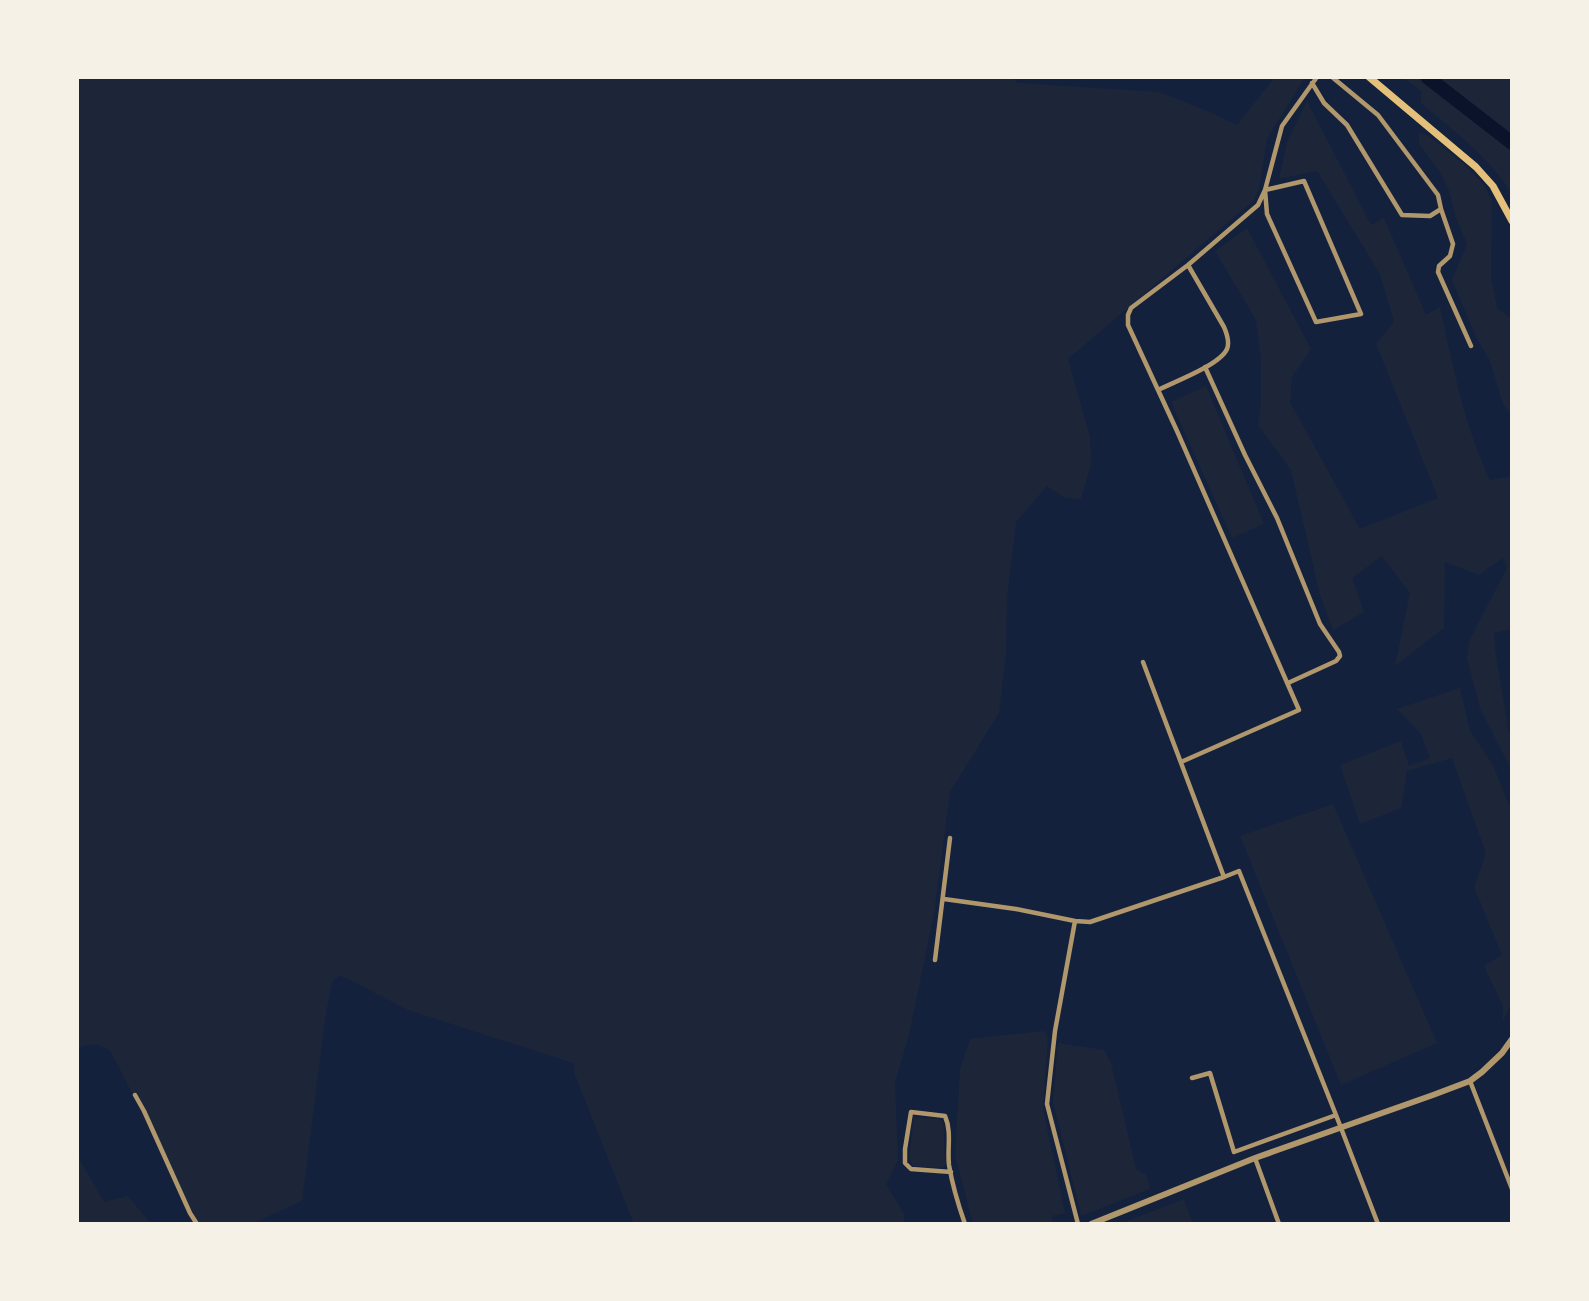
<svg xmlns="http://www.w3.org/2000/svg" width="1589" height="1301" font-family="'Crimson Pro',serif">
<rect width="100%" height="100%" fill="#14213d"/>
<!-- green -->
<path fill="#1d2539" d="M77,77H1011L1018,83L1159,92L1207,111L1237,125L1275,77H1305L1267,139L1259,189L1254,200L1068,359L1090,437L1091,464L1081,499L1065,498L1047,486L1016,522L1007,598L1006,653L999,713L950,792L934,913L909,1035L895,1083L898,1160L886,1184L904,1214V1224H634L575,1075L573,1063L408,1010L340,975L332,982L325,1019L302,1201L251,1224H199L110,1050C96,1043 92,1043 77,1048Z
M1402,77H1512V196C1493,159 1452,130 1421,103V91Z
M1307,101L1371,225L1384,218L1426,315L1440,307C1453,367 1464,424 1490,480L1512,476V629L1494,633L1495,650L1508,728L1512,742V771L1480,708L1467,658L1470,639L1507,568L1503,558L1479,575L1445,562L1444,628L1395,666L1410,593L1382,556L1352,578L1364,612L1333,630L1320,595L1291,470L1258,425L1261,406V359L1256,320L1215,251L1247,228L1311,349L1292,377L1290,402L1360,529L1438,498L1376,344L1394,322L1380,274L1317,171L1279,179L1287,142Z
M1419,133L1427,135L1464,164L1484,185L1492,201L1491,278L1497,308L1512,319V416L1503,404L1490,361L1475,335L1452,280L1467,244L1456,218L1449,191L1440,172L1419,144Z
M1206,386L1264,524L1232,538L1171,402Z
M1460,688L1470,731L1493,765L1512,812V1001L1503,1021V1006L1484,966L1502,955L1474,887L1486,853L1452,758L1407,771L1401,808L1360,824L1340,765L1401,741L1409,766L1430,758L1421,734L1397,709Z
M1333,804L1437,1043L1341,1085L1240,836Z
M1044,1031L1048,1039L1043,1108L1065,1213L1052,1216L1053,1224H973L955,1155L960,1069L970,1039Z
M1058,1043L1104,1050L1111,1063L1136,1169L1146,1175L1150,1189L1081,1216L1053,1101Z
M914,1117L938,1119L943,1121C945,1135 943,1150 946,1163L944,1167L940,1168L913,1166L909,1158Z
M77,1155L104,1202L128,1196L151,1224H77Z
M1184,1199L1193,1224H1119Z"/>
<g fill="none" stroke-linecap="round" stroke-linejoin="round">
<!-- river -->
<path stroke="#0b132b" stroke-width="14" d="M1427,77L1512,143"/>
<!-- minor -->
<path stroke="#b1986c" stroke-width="4.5" d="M1332,77L1378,115L1438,195L1441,209L1453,244L1450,256L1439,266L1438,272L1471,346
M1312,83L1324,103L1347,125L1402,215L1430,216L1441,209
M1304,181L1361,314L1316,322L1267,214L1265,190Z
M1205,367L1245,455L1277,518L1320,624L1339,652L1340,656L1336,661L1288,683
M1158,390C1174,382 1220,365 1227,349C1230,342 1227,334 1224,327L1188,265
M1143,662L1224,877L1239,871L1336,1115L1378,1224
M1181,762L1299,710L1177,431L1128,325V315L1131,308L1188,265L1258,205L1265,190L1282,126L1317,77
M944,899L1016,909L1075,921L1090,922L1224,877
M1075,921L1055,1031L1047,1104L1078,1224
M935,960L950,838
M1192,1078L1210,1073L1234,1152L1336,1115
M1470,1081L1512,1189
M135,1095L144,1111L190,1213L197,1224
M1255,1158L1279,1224
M951,1172L911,1169L905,1163V1149L911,1112L945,1116C952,1132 947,1149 949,1165C952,1183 959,1207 965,1224"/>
<!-- tertiary -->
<path stroke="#b1986c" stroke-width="6" d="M1091,1224L1255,1158L1433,1095L1470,1081L1482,1072L1502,1053L1512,1039"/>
<!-- secondary -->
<path stroke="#e5c07b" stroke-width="7" d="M1369,77L1476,167L1493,186L1512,221"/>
</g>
<!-- border -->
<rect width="1589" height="1301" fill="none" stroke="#f6f1e7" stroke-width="158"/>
</svg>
